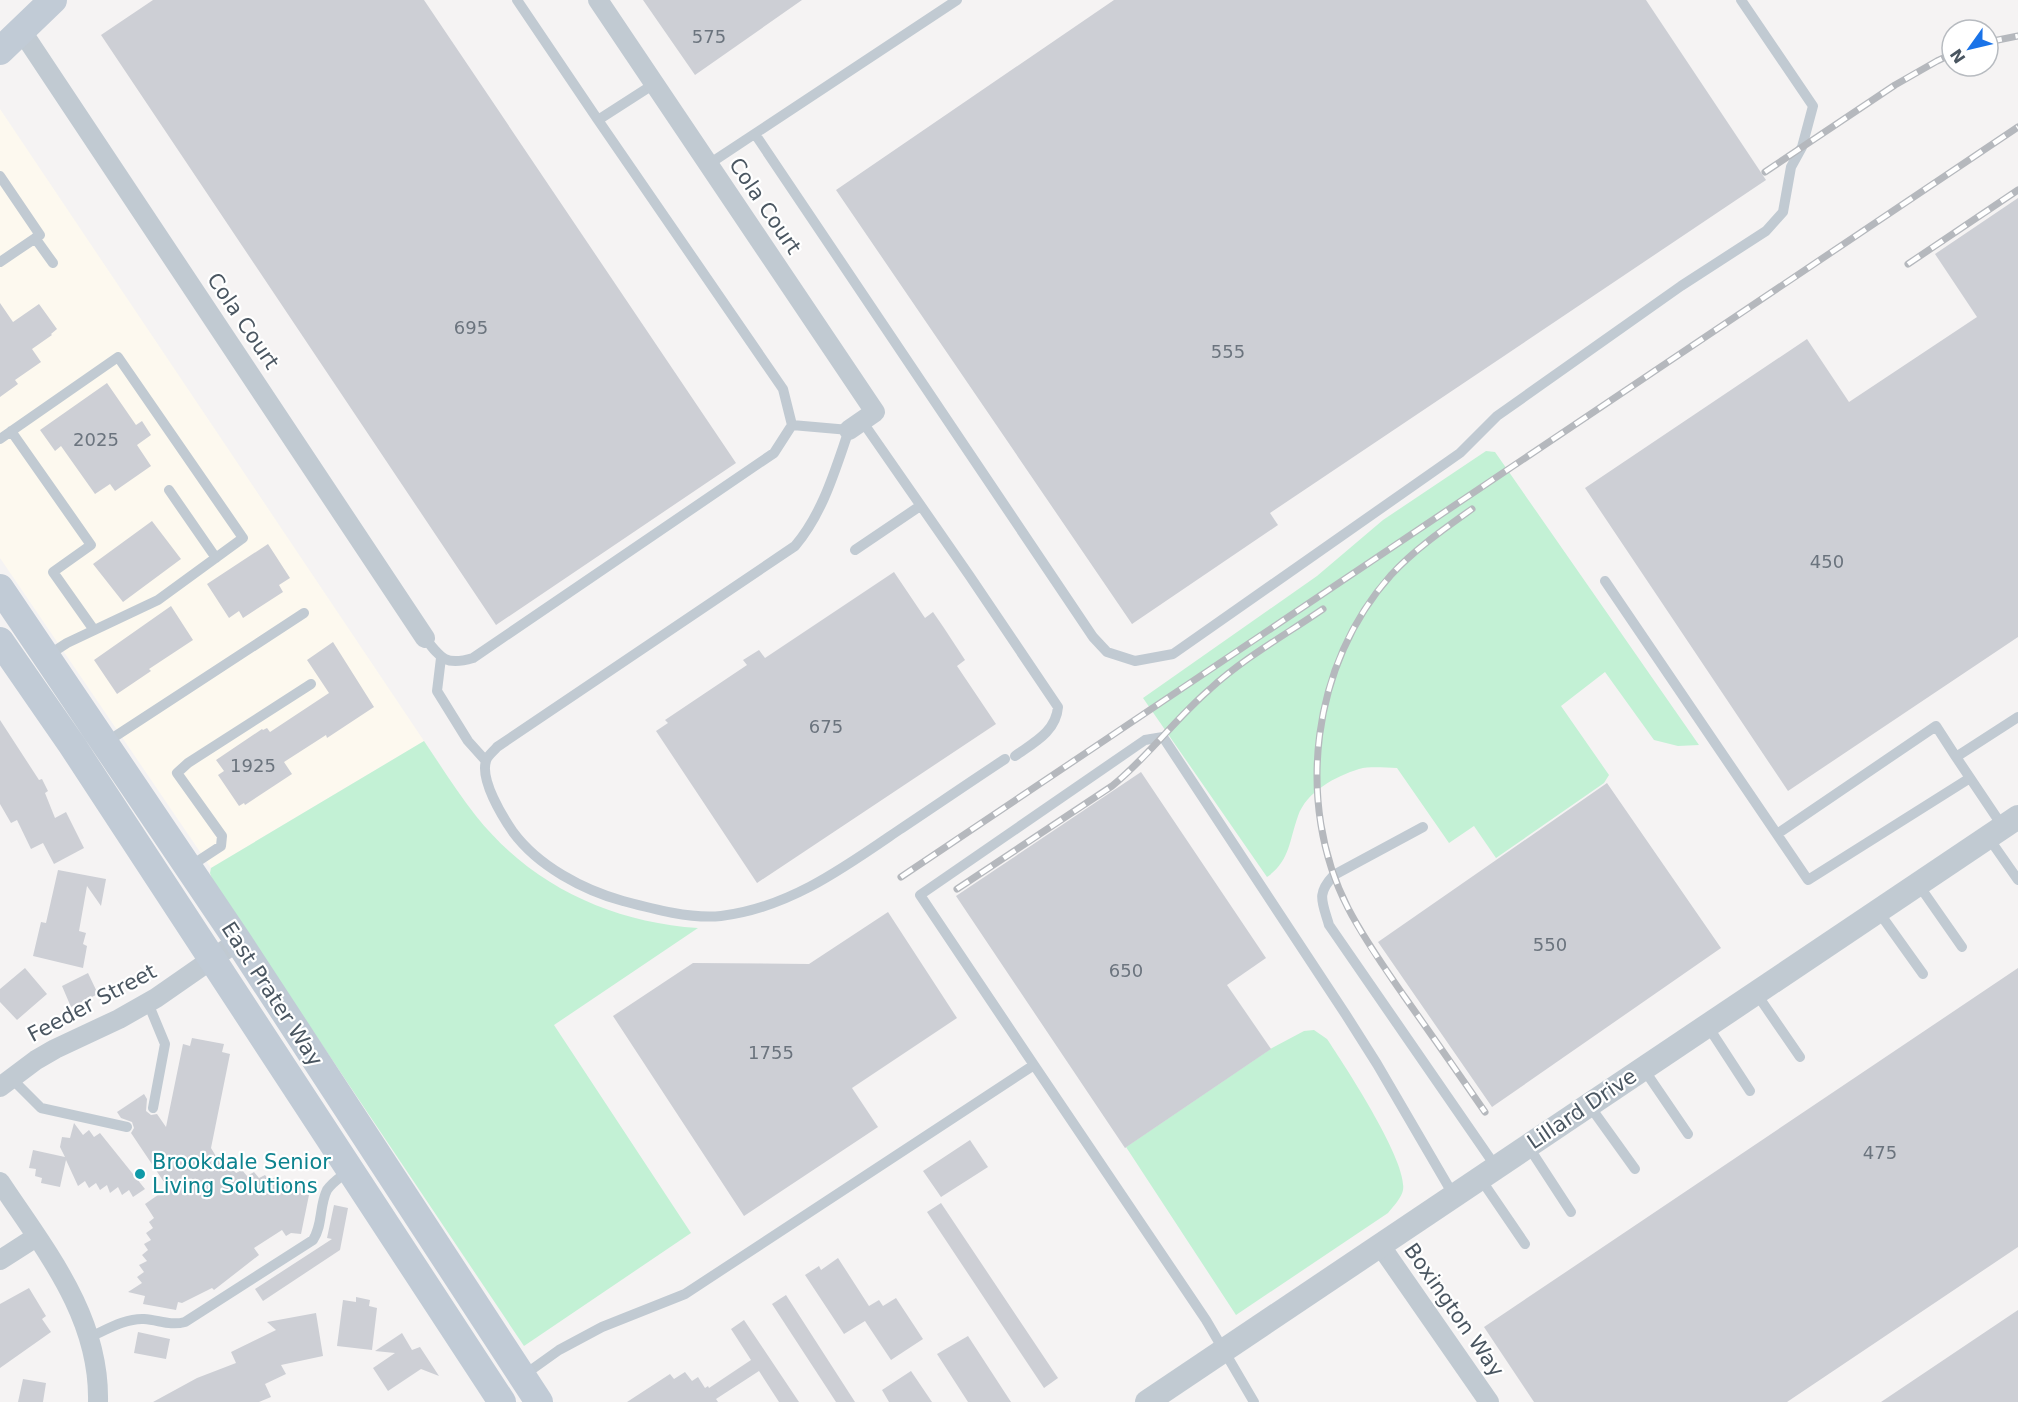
<svg xmlns="http://www.w3.org/2000/svg" width="2018" height="1402" font-family="'DejaVu Sans',sans-serif">
<rect width="100%" height="100%" fill="#f5f3f3"/>
<!-- commercial -->
<path fill="#fdf9ef" d="M0,109L424,741L211,868L0,558Z"/>
<!-- green -->
<path fill="#c3f1d5" d="M1486,451L1495,452L1699,745L1678,746L1654,740L1605,672L1561,706L1609,775L1604,783L1496,858L1474,826L1449,843L1397,768C1385,768 1371,766 1359,769C1336,776 1306,792 1298,816C1289,841 1290,861 1267,877L1143,698L1317,576L1383,520Z
M424,741C441,766 457,792 476,816C531,885 610,922 698,928L554,1025L691,1233L524,1346L213,882L210,873L211,868Z
M1314,1030L1327,1039C1345,1066 1408,1162 1403,1190C1402,1197 1393,1207 1388,1213L1236,1315L1126,1147L1272,1048L1304,1031Z"/>
<!-- building -->
<path fill="#cdcfd5" d="M153,0H424L736,463L496,625L101,35Z
M643,0H802L695,75Z
M1114,0H1646L1766,180L1270,513L1278,525L1132,624L836,190Z
M2018,198V637L1788,791L1585,488L1807,339L1849,402L1977,317L1935,254Z
M0,303L13,322L39,304L57,329L51,334L52,335L32,349L41,362L15,380L18,384L0,397Z
M107,383L136,425L142,421L151,435L137,445L151,466L115,491L110,484L95,494L61,446L55,451L40,430Z
M152,521L181,559L123,602L93,564Z
M268,544L290,578L279,585L283,592L243,618L239,611L229,618L207,584Z
M894,572L925,618L933,612L944,628L965,660L957,666L996,724L757,883L656,731L668,723L665,720L747,665L743,660L759,650L765,658Z
M171,606L193,640L149,669L151,671L117,694L94,660Z
M333,642L374,707L327,738L326,735L284,762L292,774L245,805L244,803L239,806L218,775L224,771L216,760L262,729L263,730L267,728L270,732L329,693L307,660Z
M0,720L39,780L42,779L48,791L45,793L55,818L66,812L84,848L54,864L43,843L31,849L17,820L11,823L0,804Z
M1141,772L1266,958L1227,985L1271,1049L1125,1148L956,896Z
M1607,783L1721,948L1492,1107L1378,942Z
M58,870L106,879L101,906L87,886L79,931L86,933L83,944L87,946L83,968L33,956L41,922L46,923Z
M888,912L957,1018L852,1088L878,1127L744,1216L613,1016L693,963L809,964Z
M25,968L47,994L17,1020L0,1002V989Z
M2018,968V1247L1787,1402H1534L1484,1327Z
M88,973L98,994L71,1007L62,986Z
M192,1038L224,1044L222,1052L230,1054L211,1148L225,1171L232,1168L236,1173L242,1170L247,1176L254,1172L259,1178L265,1175L269,1180L276,1177L280,1182L287,1179L291,1184L297,1181L302,1189L301,1193L309,1195L301,1234L291,1233L286,1236L282,1230L254,1248L259,1255L214,1290L212,1288L182,1303L178,1302L176,1310L143,1304L145,1296L128,1292L142,1283L137,1277L144,1272L139,1265L147,1261L142,1255L148,1250L144,1244L151,1240L146,1233L153,1228L149,1222L154,1218L145,1204L168,1188L131,1133L134,1128L132,1122L121,1118L117,1112L144,1094L147,1099L146,1111L151,1115L157,1114L166,1127L183,1044L190,1046Z
M74,1123L83,1135L89,1130L94,1137L100,1133L145,1189L133,1197L129,1190L122,1195L118,1187L110,1193L107,1185L100,1190L96,1183L89,1188L85,1181L78,1186L66,1160L60,1187L41,1183L42,1178L35,1176L36,1169L29,1168L33,1150L65,1157L60,1147L62,1137L70,1138Z
M970,1140L988,1167L941,1197L923,1171Z
M941,1203L1058,1378L1044,1388L927,1212Z
M334,1205L348,1208L340,1250L263,1301L255,1289L332,1239L327,1238Z
M838,1258L869,1306L879,1300L883,1306L896,1298L923,1339L891,1360L865,1321L844,1334L805,1275L819,1266L821,1270Z
M29,1288L46,1316L42,1319L51,1332L0,1368V1304Z
M786,1295L855,1402H836L772,1304Z
M356,1297L370,1300L369,1306L377,1308L372,1350L337,1346L343,1300L356,1302Z
M2018,1310V1402H1881Z
M316,1313L323,1356L281,1365L286,1374L265,1384L271,1397L259,1402H153L197,1378L236,1363L231,1352L276,1330L267,1322Z
M744,1320L799,1402H779L759,1371L716,1399L718,1402H627L670,1374L674,1379L685,1372L692,1381L698,1377L705,1388L708,1386L709,1388L751,1360L731,1329Z
M138,1332L170,1339L166,1359L134,1353Z
M402,1333L412,1350L420,1347L439,1376L421,1369L388,1391L373,1368L395,1353L375,1351Z
M968,1336L1011,1402H968L937,1354Z
M911,1371L932,1402H889L882,1390Z
M23,1379L46,1383L43,1402H18Z"/>
<g fill="none" stroke-linecap="round" stroke-linejoin="round">
<!-- service -->
<path stroke="#c1cad2" stroke-width="10" d="M517,0L598,120L654,84
M598,120L783,389L792,425L849,430C835,470 823,513 795,546L497,747C494,751 487,756 486,761C480,780 502,816 513,832C538,866 583,890 623,901C653,909 690,919 721,916C789,908 845,867 899,830C935,806 970,782 1005,759
M755,134L1093,637L1107,652L1135,661L1173,654L1460,453L1497,416L1681,286L1766,231L1783,212L1791,167L1802,147L1813,106L1741,0
M709,164L957,0
M0,176L40,235L0,262
M35,238L53,263
M862,421L969,575L1058,707C1056,732 1033,743 1015,756
M11,431L91,545L53,572L94,630
M0,439L118,357L243,538L158,600L67,643L47,656
M169,490L216,558
M855,550L920,506
M1605,581L1808,880L1970,778
M425,638C441,659 446,666 473,658L774,453L792,425
M441,658L437,691L468,741L486,761
M105,743L304,613
M1423,827L1334,875C1316,894 1322,901 1329,925L1496,1167
M2003,827L1956,757L2018,717
M1777,834L1936,726L1956,757
M1988,837L2018,880
M189,867L221,846L222,836L177,773L188,763L311,684
M1918,884L1962,947
M1878,911L1923,974
M1756,993L1800,1057
M148,1003L165,1044L153,1108
M1707,1025L1750,1091
M1034,1065L920,895L1145,740L1163,737L1346,1015L1377,1064L1454,1196
M1643,1068L1688,1134
M11,1078L41,1108L127,1127
M1589,1105L1635,1169
M1528,1146L1571,1212
M1480,1178L1525,1244
M90,1337C106,1330 126,1318 144,1319C159,1320 170,1326 185,1322L313,1240C323,1225 319,1206 327,1190C332,1182 341,1177 348,1171
M524,1375L559,1350L602,1327L685,1294L1034,1065L1206,1320L1254,1402"/>
<!-- minor -->
<path stroke="#c1cad2" stroke-width="20" d="M598,0L875,412L849,430
M21,30L425,638
M0,1087L36,1060L55,1049L119,1019L156,998L238,941
M0,1182C45,1250 100,1316 98,1402
M1380,1245L1489,1402
M0,1260L36,1237"/>
<!-- tertiary -->
<path stroke="#c1cad2" stroke-width="24" d="M1147,1402L2018,817"/>
<!-- secondary -->
<path stroke="#c1cbd6" stroke-width="28" d="M0,51L53,0
M0,588L238,941L539,1402
M0,641L72,745L502,1402"/>
<!-- rail casing -->
<g stroke="#b5b8bd" stroke-width="7">
<path id="rail" d="M1988,42L2018,36
M1765,172L1895,85L1937,61L1952,54
M1908,264L2018,190
M1472,509C1444,529 1415,549 1391,575C1312,663 1294,803 1348,908C1364,939 1384,967 1404,996C1431,1034 1458,1073 1485,1112
M901,877L2018,127
M957,889L1112,786C1148,757 1175,719 1210,689C1244,658 1285,635 1323,609"/>
</g>
<!-- rail -->
<use href="#rail" stroke="#fff" stroke-width="4.5" stroke-dasharray="14" stroke-linecap="butt"/>
</g>
<!-- markers -->
<circle fill="#0f9aa8" stroke="#fff" stroke-width="2" cx="140" cy="1174" r="6"/>
<g text-anchor="middle" stroke-width="4.5" stroke-linejoin="round" paint-order="stroke">
<!-- number labels -->
<g font-size="18" fill="#6b747e">
<text x="709" y="43">575</text>
<text x="471" y="334">695</text>
<text x="1228" y="358">555</text>
<text x="96" y="446">2025</text>
<text x="1827" y="568">450</text>
<text x="826" y="733">675</text>
<text x="253" y="772">1925</text>
<text x="1550" y="951">550</text>
<text x="1126" y="977">650</text>
<text x="771" y="1059">1755</text>
<text x="1880" y="1159">475</text>
</g>
<!-- street labels -->
<g font-size="21" fill="#4a5661" stroke="#fff">
<text transform="translate(765 206) rotate(56)" y="7">Cola Court</text>
<text transform="translate(243 321) rotate(56)" y="7">Cola Court</text>
<text transform="translate(272 994) rotate(57)" y="7">East Prater Way</text>
<text transform="translate(92 1003) rotate(-28)" y="7">Feeder Street</text>
<text transform="translate(1582 1109) rotate(-34)" y="7">Lillard Drive</text>
<text transform="translate(1454 1310) rotate(55)" y="7">Boxington Way</text>
</g>
<!-- culture labels -->
<g font-size="21" fill="#0d838f" stroke="#fff" text-anchor="start">
<text x="152" y="1169">Brookdale Senior<tspan x="152" dy="24">Living Solutions</tspan></text>
</g>
</g>
<!-- north arrow -->
<g transform="translate(1970 48) rotate(236)"><circle r="28" fill="#ffffff" stroke="#b7bbc0" stroke-width="1.5"/>
<path d="M0-4.5L10 22L0 15L-10 22Z" fill="#1a73e8"/>
<text y="-9" font-size="16" font-weight="bold" text-anchor="middle" fill="#4a5661">N</text>
</g>
</svg>
